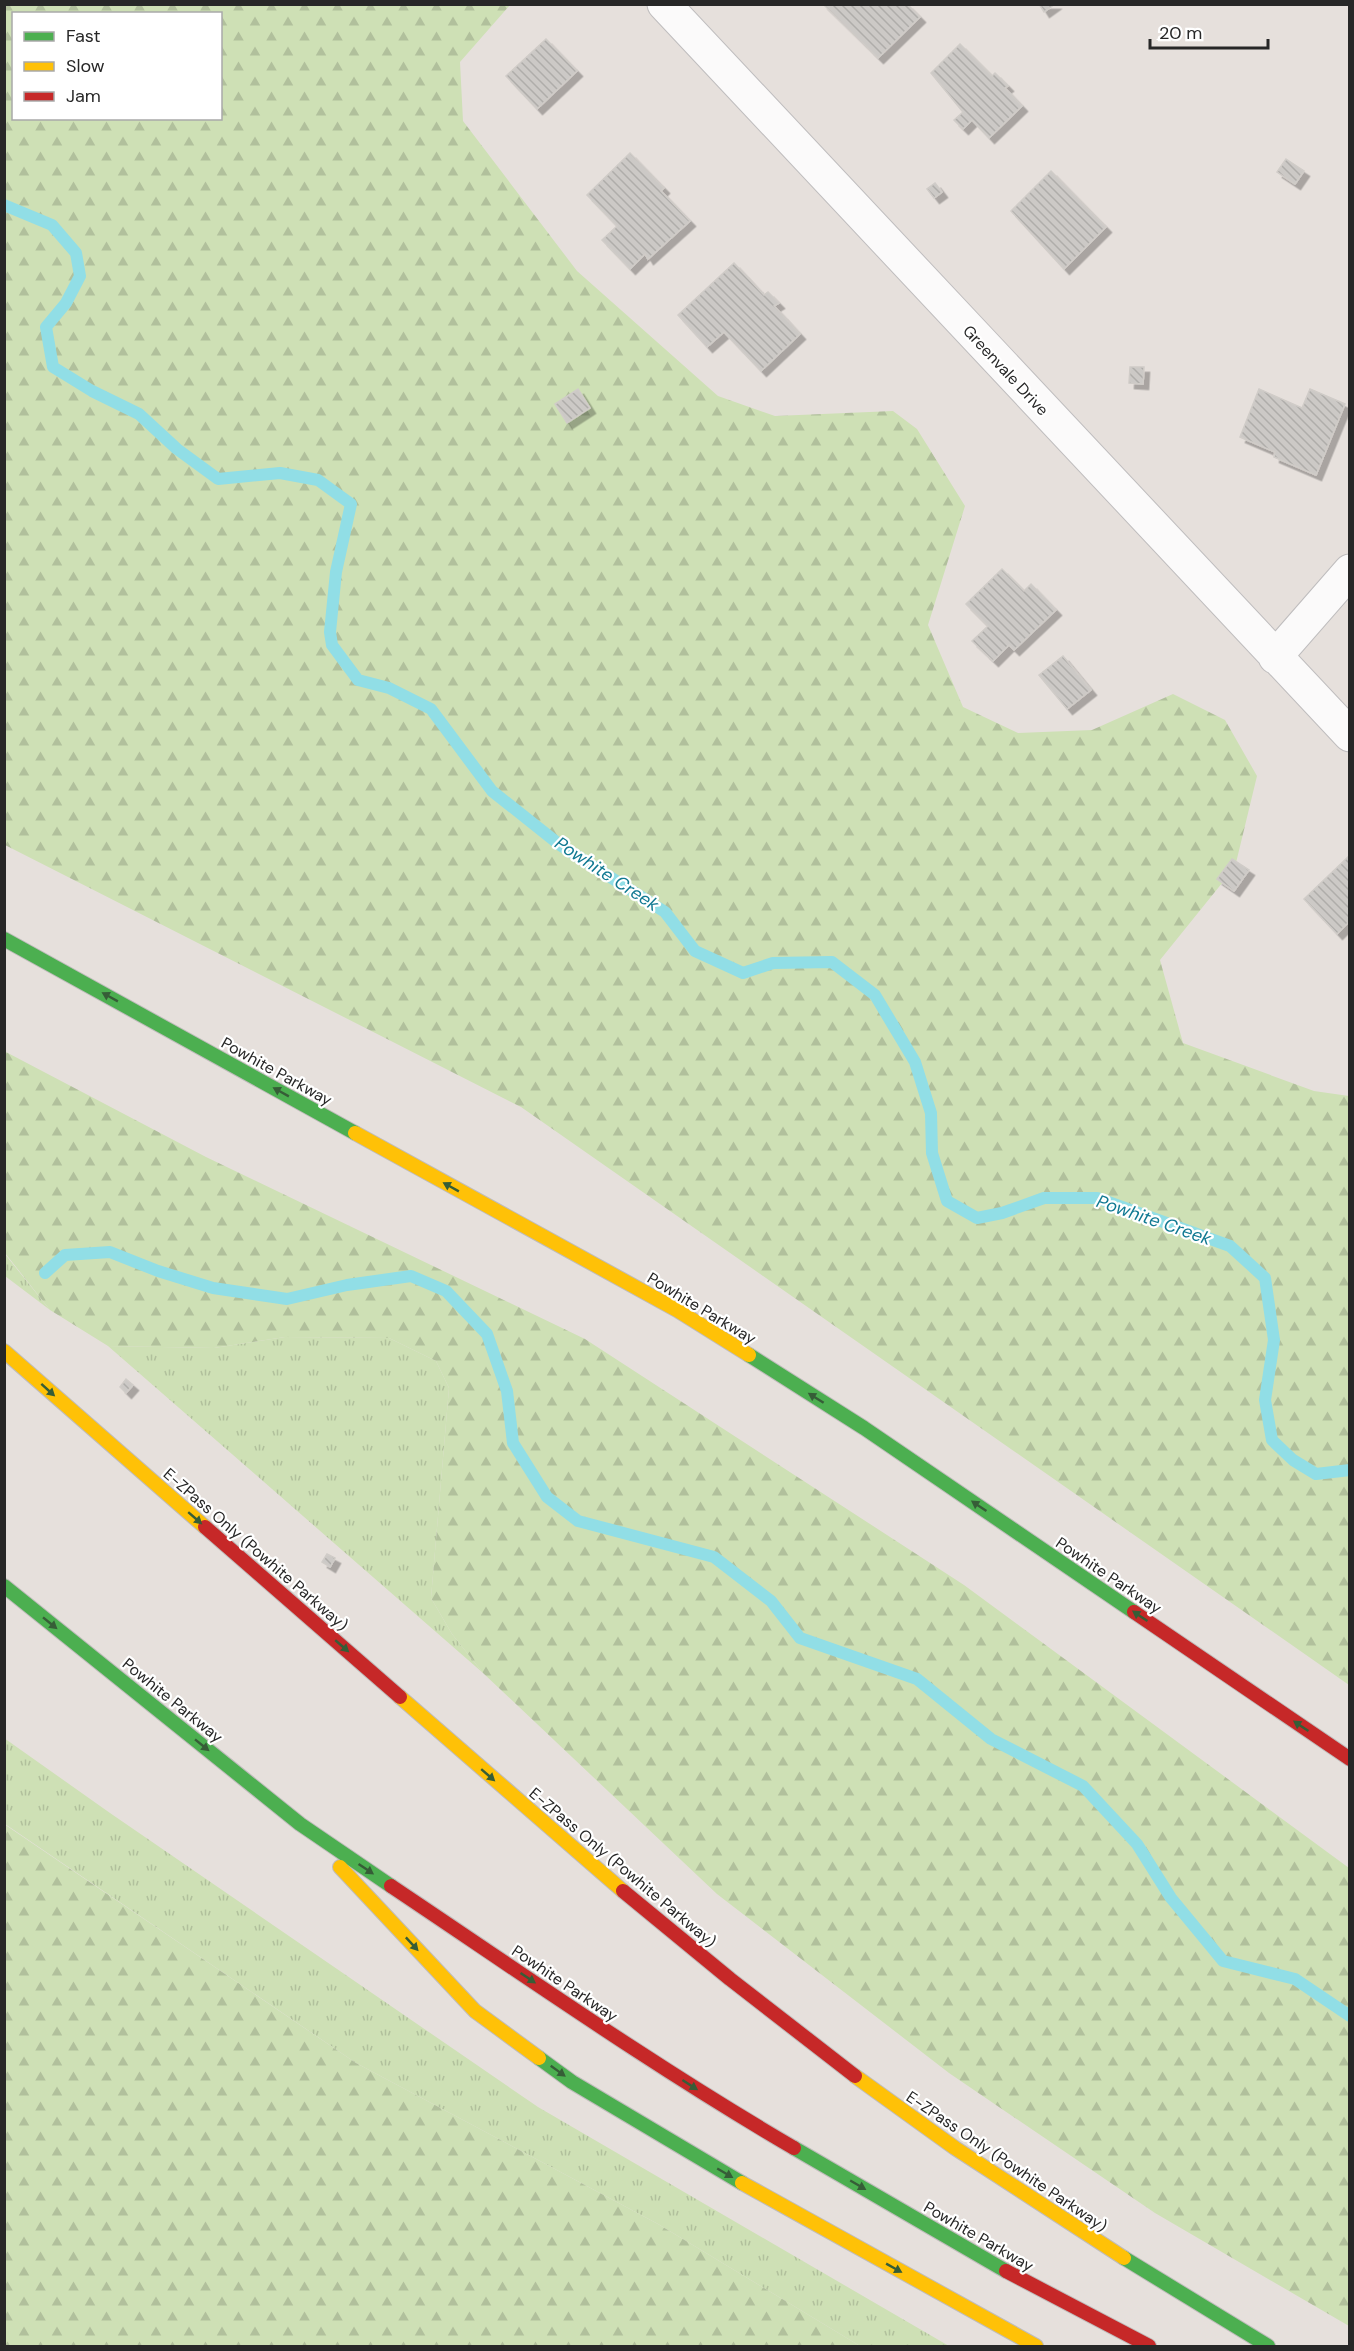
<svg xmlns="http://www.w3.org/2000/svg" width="1354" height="2351" font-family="'DM Sans',sans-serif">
<defs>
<pattern id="grass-tufts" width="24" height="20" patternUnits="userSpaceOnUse" patternTransform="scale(1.5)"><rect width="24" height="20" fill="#cee0b5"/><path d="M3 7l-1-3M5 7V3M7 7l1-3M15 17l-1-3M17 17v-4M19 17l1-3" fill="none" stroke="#b1c09c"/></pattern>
<pattern id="forest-firs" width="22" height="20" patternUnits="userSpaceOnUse" patternTransform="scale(1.5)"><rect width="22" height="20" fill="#cee0b5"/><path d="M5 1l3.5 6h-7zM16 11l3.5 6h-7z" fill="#b1c09c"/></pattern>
<pattern id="building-back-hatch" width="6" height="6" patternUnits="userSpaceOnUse" patternTransform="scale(1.5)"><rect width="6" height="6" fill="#ccc9c6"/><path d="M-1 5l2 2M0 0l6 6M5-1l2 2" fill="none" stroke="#afadaa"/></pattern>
<filter id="shadow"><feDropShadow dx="5.5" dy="5.5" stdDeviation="0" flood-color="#0004"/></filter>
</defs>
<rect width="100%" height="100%" fill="#e6e0dc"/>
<!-- grass -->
<path fill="url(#grass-tufts)" d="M4,1253L50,1310L5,1276Z
M285,1337L389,1338L436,1361L449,1388L431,1598L452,1634L483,1673L108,1346L214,1348Z
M4,1738L110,1813L538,2107L949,2346H860L658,2224L356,2063L5,1824Z"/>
<!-- forest -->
<path fill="url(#forest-firs)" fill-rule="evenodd" d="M4,5H510L460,62L463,121L577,271L718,396L775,416L893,411L917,429L965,506L928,625L963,707L1018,733L1092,730L1173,694L1225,720L1257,776L1235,867L1160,960L1183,1043L1314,1091L1349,1096V1685L521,1107L5,845ZM14,14H220V118H14Z
M4,1051L206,1157L585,1339L964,1585L1349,1868V2326L1155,2213L949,2073L717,1894L483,1673L452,1634L431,1598L449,1388L436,1361L389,1338L285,1337L214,1348L108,1346L50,1310L5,1253Z
M4,1824L356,2063L658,2224L860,2346H5Z"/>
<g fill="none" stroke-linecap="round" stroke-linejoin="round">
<!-- stream -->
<path stroke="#91dee6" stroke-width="12" d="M4,205L52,225L76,253L80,276L66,303L46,327L53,367L92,391L139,414L177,449L218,479L280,473L318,480L351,504L336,572L330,632L332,645L358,680L389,688L431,709L492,791L560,845L665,912L695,951L743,973L773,963L832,962L875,995L915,1062L931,1113L932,1153L947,1201L977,1218L1002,1213L1044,1198H1097L1230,1246L1265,1278L1274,1340L1265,1400L1272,1440L1293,1460L1316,1474L1350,1470
M45,1273L65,1255L110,1252L158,1271L213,1288L287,1299L347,1285L411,1276L446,1291L487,1334L507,1391L513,1443L547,1497L578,1521L714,1557L771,1601L800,1638L917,1679L991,1739L1083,1786L1137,1844L1171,1898L1223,1961L1295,1979L1350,2016"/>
</g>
<!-- building -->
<path fill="url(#building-back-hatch)" stroke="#d0ccc8" stroke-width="1.5" filter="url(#shadow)" d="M823,4H907L920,17L878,58Z
M1039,4H1055L1044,12Z
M546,39L577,71L537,109L506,76Z
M960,44L992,76L995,73L1008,86L1005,88L1022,106L989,138L972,120L963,129L954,120L963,112L931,73Z
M630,153L664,188L661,191L690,221L648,259L645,254L630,269L602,240L617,226L587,195Z
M1286,159L1304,171L1295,184L1277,172Z
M1051,171L1106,227L1064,269L1011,211Z
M935,183L942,192L934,198L927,189Z
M734,263L764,295L768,292L779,303L774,306L800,334L761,371L724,332L707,347L678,315Z
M1130,367H1144L1143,384L1129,383Z
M578,389L590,408L567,423L555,404Z
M1259,389L1302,408L1310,389L1345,404L1316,475L1274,457L1275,452L1240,437Z
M1002,569L1024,591L1031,584L1056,610L1014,650L1009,645L993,661L972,641L988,626L966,604Z
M1063,656L1091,690L1067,709L1039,675Z
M1349,856L1350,921L1337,934L1304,899Z
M1232,859L1249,870L1234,891L1217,879Z
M126,1379L133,1385L126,1393L120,1387Z
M327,1554L335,1558L330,1567L322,1562Z"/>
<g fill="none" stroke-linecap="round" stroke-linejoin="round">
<!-- street casing -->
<g stroke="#bfbdbe" stroke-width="35">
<path id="street" d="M664,4L1350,735
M1275,657L1350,571"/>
</g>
<!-- fast casing -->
<g stroke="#bfbcbb" stroke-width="16">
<path id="fast" d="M4,939L355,1133
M749,1355L864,1428L1134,1612
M4,1586L300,1824L391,1886
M539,2058L572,2082L742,2183
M794,2148L1006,2271
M1124,2258L1268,2346"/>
</g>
<!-- slow casing -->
<g stroke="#bfbcbb" stroke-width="16">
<path id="slow" d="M355,1133L677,1310L749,1355
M4,1351L205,1527
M400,1697L623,1891
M340,1867L475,2011L539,2058
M855,2076L955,2148L1124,2258
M742,2183L1036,2346"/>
</g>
<!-- jam casing -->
<g stroke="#bfbcbb" stroke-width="16">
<path id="jam" d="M205,1527L400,1697
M1134,1612L1350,1759
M391,1886C524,1975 655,2067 794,2148
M623,1891L730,1979L855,2076
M1006,2271L1149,2346"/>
</g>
<!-- street -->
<use href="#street" stroke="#fbfafa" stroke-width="33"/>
<!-- fast -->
<use href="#fast" stroke="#4caf50" stroke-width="14"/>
<!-- slow -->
<use href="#slow" stroke="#ffc107" stroke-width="14"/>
<!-- jam -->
<use href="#jam" stroke="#c62828" stroke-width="14"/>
</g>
<!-- one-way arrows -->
<defs><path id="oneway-solid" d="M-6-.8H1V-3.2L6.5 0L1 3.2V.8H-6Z" transform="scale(1.5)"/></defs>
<g fill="#365d37">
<use href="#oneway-solid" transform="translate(110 997) rotate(-151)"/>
<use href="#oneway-solid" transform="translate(281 1092) rotate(-151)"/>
<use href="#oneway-solid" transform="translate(451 1187) rotate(-151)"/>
<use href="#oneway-solid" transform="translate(48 1390) rotate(42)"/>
<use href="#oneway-solid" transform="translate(816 1398) rotate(-148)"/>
<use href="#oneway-solid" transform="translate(979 1506) rotate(-146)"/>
<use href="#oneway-solid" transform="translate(195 1518) rotate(41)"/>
<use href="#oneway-solid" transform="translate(1140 1616) rotate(-146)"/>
<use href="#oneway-solid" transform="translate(50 1623) rotate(39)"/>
<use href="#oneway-solid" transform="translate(342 1646) rotate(41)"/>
<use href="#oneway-solid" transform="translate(1301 1726) rotate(-146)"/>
<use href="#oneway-solid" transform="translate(202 1745) rotate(39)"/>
<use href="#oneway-solid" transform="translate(488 1775) rotate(41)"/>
<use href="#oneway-solid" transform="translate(366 1869) rotate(34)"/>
<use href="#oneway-solid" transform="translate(412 1944) rotate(47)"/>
<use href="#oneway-solid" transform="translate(528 1978) rotate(34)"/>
<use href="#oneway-solid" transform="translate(558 2071) rotate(36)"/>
<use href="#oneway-solid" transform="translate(690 2085) rotate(33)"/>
<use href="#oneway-solid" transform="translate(725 2173) rotate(30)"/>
<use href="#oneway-solid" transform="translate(858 2185) rotate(30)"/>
<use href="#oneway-solid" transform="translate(894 2268) rotate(29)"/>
</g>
<g text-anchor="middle" stroke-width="4.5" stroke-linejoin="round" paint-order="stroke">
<!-- street labels -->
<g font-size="16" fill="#272727" stroke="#fff">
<text transform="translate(1006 370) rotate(47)" y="6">Greenvale Drive</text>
<text transform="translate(277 1071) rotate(29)" y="6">Powhite Parkway</text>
<text transform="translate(702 1308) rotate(31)" y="6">Powhite Parkway</text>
<text transform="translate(256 1549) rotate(41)" y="6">E-ZPass Only (Powhite Parkway)</text>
<text transform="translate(1109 1575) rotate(34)" y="6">Powhite Parkway</text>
<text transform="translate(173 1700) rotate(39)" y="6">Powhite Parkway</text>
<text transform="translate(623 1867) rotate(40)" y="6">E-ZPass Only (Powhite Parkway)</text>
<text transform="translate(565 1983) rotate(34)" y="6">Powhite Parkway</text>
<text transform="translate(1007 2161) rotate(34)" y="6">E-ZPass Only (Powhite Parkway)</text>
<text transform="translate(979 2236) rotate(30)" y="6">Powhite Parkway</text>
</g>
<!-- water labels -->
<g font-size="18" font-style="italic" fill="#107992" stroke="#fff">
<text transform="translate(607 874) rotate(33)" y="6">Powhite Creek</text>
<text transform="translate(1154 1220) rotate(19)" y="6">Powhite Creek</text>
</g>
</g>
<!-- border -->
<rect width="1354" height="2351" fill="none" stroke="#272727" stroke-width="12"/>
<!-- legend -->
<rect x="12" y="12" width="210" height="108" fill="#ffffff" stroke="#a9a9a9" stroke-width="1.5"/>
<rect x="24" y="32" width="30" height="9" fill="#4caf50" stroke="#a9a9a9" stroke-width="1.5"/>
<text x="66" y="42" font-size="18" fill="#272727">Fast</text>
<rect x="24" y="62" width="30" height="9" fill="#ffc107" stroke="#a9a9a9" stroke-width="1.5"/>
<text x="66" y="72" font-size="18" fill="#272727">Slow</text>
<rect x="24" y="92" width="30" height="9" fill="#c62828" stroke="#a9a9a9" stroke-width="1.5"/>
<text x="66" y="102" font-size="18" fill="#272727">Jam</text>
<!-- scale -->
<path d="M1150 39v9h118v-9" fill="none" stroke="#272727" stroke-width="3"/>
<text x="1159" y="39" font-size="18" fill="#272727" stroke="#ffffff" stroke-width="4.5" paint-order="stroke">20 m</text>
</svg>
